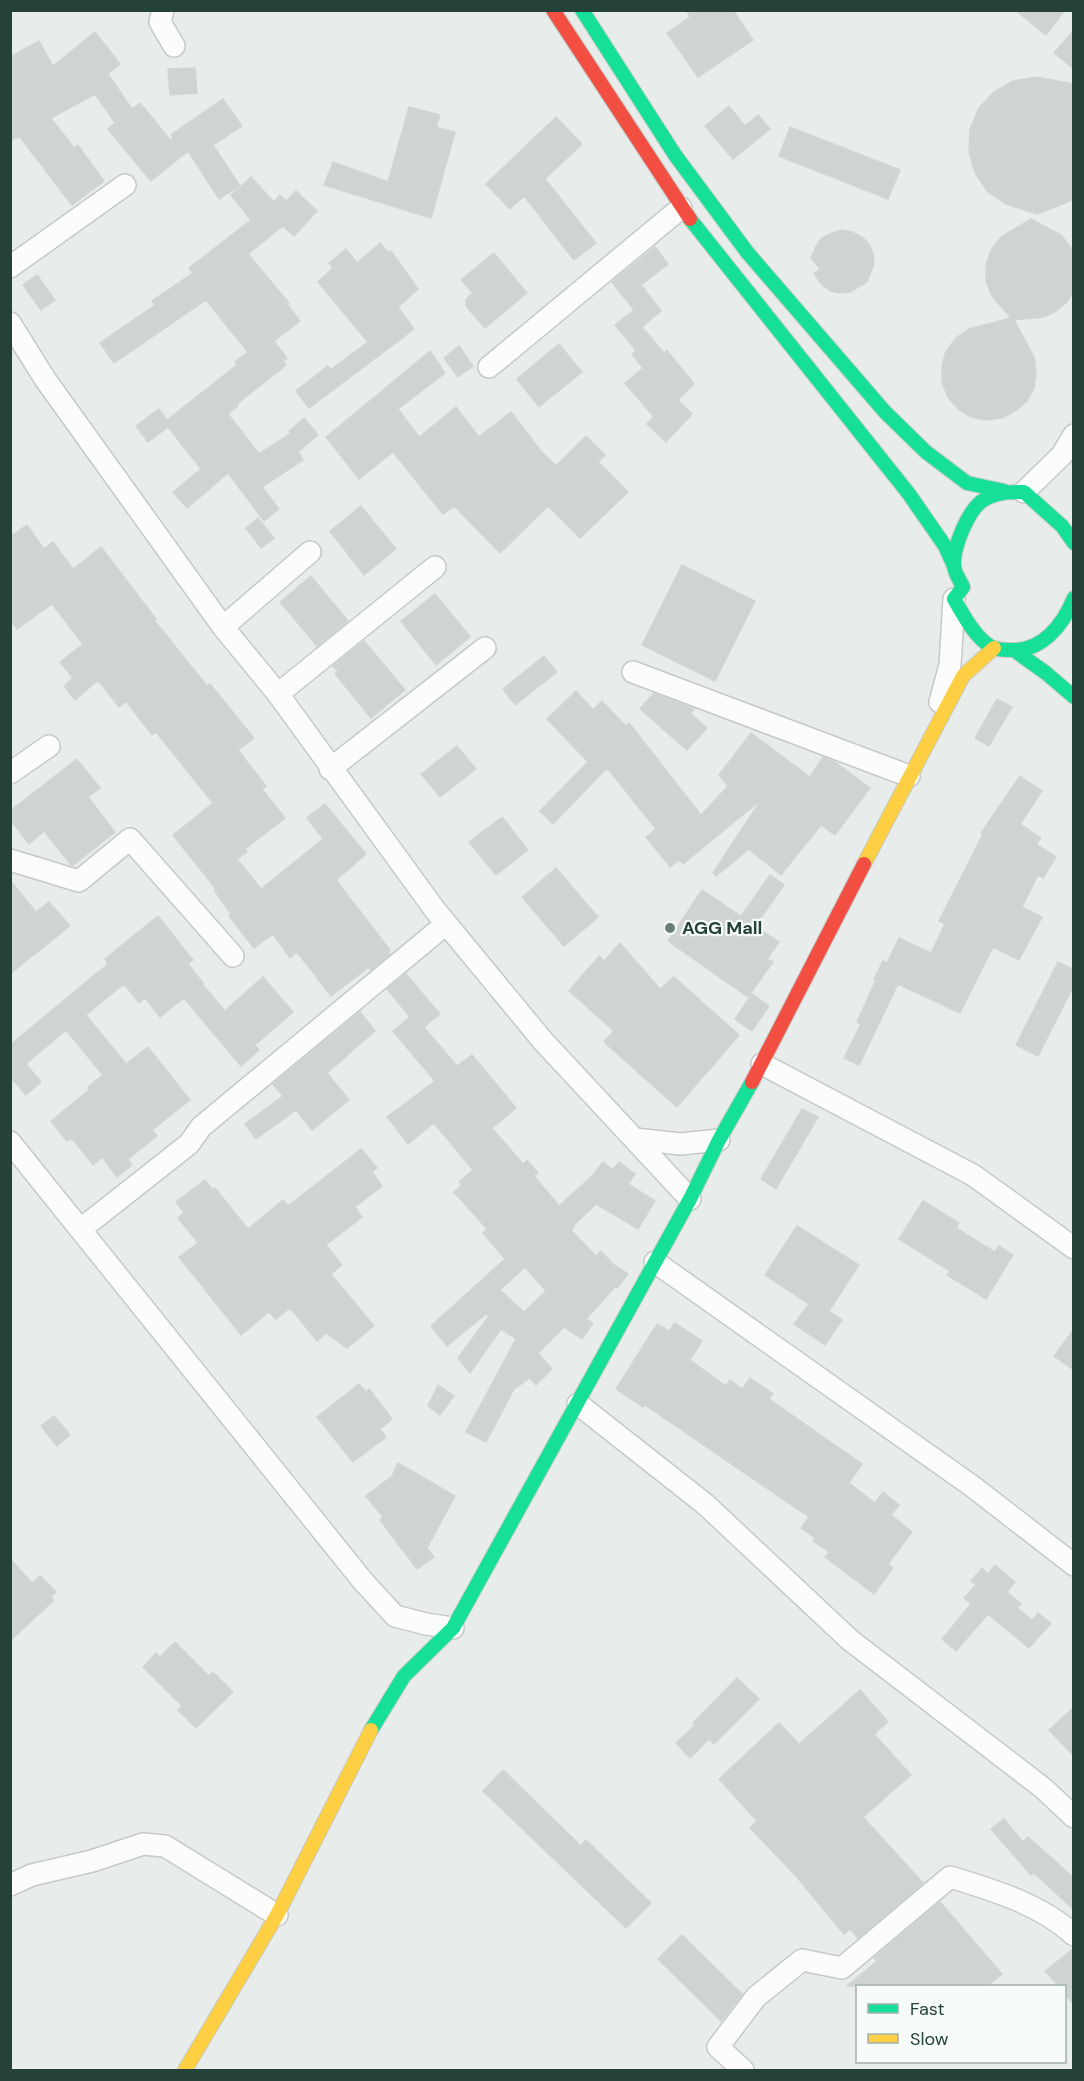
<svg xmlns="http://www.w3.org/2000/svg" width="1084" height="2081" font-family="'DM Sans',sans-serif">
<rect width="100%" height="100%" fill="#e8edeb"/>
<!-- building -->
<path fill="#cfd4d2" stroke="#d1d6d4" stroke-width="1.5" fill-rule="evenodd" d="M686,10H733L753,40L698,77L667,33L690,17Z
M1015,10H1065L1046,35Z
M1074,30V69L1054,53Z
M95,32L120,64L108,74L132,109L140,103L172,142V134L223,99L242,126L213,145L240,186L219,199L188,151L151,181L108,129L115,123L95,94L51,118L74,148L78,145L104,181L72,205L19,136L10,141V57L39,41L53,66Z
M195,68L197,93L170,95L168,69Z
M1036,77L1074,84V198L1068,202L1037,214L1006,204L988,192L975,173L969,152L970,129L979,108L994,92L1013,81Z
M729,106L745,126L758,115L770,129L733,159L705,126Z
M409,107L440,115L436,127L455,132L431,218L324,185L333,162L388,182Z
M556,117L582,144L545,179L596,243L574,260L524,196L510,209L486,184Z
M790,127L900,170L888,199L779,156Z
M251,177L274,202L280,195L286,201L296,191L317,211L294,236L283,226L248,254L289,303L287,304L300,321L274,341L287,358L283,361L286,365L237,404L238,406L228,414L259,454L291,433L289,431L304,418L318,435L298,452L303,460L262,487L279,509L264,521L228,473L187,508L173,492L201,469L168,427L148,442L136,426L159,409L167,420L237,365L235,362L248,352L206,300L114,363L100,343L155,305L152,301L193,273L189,268L251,220L231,195Z
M1031,219L1061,235L1071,248L1074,253V291L1067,302L1056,311L1044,317L1014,320L1034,357L1036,373L1034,388L1027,401L1015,411L1002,418L986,420L971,417L958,409L948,397L942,382V366L946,351L956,338L969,329L1011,318L992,296L986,281V265L991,250L1001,237Z
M842,230L852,232L862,237L869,244L873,254L874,264L867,282L850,292L840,293L831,291L822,285L814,274L820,269L811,258L816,246L822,238L832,233Z
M380,243L389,253L391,251L418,289L398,307L414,329L309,408L296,391L328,366L330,370L368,342L318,282L333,268L329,263L346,249L357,263Z
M655,247L668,264L641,285L661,311L642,327L664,353L667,350L694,384L678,400L692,414L666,442L647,424L654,417L625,383L643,368L632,354L636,350L615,325L634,310L612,282Z
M494,253L527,293L485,328L466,306V299L473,293L461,280Z
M37,275L55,300L41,310L23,285Z
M559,344L582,372L539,407L517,379Z
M459,346L473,366L458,377L444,358Z
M430,351L445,373L398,409L419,437L456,407L479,437L511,412L541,451L556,466L586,436L605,455L598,462L628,492L580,538L548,506L500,553L454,506L443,514L393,452L359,479L326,437Z
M361,506L396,549L364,575L330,531Z
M258,518L274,538L261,548L246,528Z
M27,525L44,549L53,542L73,569L101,547L156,619L154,620L207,686L210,684L254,738L238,750L266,786L262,789L285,818L245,849L247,852L237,859L261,889L323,839L307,818L325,804L366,854L336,880L390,950L388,952L390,954L371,970L369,967L331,996L297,952L290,958L273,934L254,948L229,916L231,914L214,890L216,889L173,835L213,803L156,732L152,735L126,701L119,707L98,680L75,700L64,686L73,678L60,662L83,644L52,604L17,629L10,620V537Z
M682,565L755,601L715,681L642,645Z
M311,576L348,621L317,646L280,602Z
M435,594L470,637L436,665L401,621Z
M364,641L405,690L371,718L335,674L338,671L333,666Z
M544,656L557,672L515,705L503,689Z
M576,691L593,710L602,701L626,726L629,723L701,815L728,786L719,775L751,733L810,777L823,757L835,762L870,788L835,835L821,825L781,875L749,849L716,876L713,873L761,800L683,864L679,860L670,867L646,837L656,829L607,768L553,824L540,811L588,762L547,719Z
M654,693L694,709L690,713L707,728L687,750L640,709Z
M997,699L1012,707L989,746L975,738Z
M457,746L476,769L440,797L421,774Z
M77,759L100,788L88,797L115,832L72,866L44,831L29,844L10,820V811Z
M1020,776L1042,791L1020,824L1041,838L1036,844L1056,857L1043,878L1038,875L1022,907L1042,917L1019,960L993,947L960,1013L898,984L859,1065L844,1058L861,1024L857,1022L876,980L874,979L883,961L887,963L899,938L931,953L945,924L939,921L983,834L981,833Z
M502,817L528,850L496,875L469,842Z
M556,868L598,917L564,946L522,897Z
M770,875L784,885L755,926L779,942L767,959L773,962L748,997L668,941L702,890L741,916Z
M10,880L36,912L49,902L70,926L10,974Z
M158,916L193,960L188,964L203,983L202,984L225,1011L263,977L293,1012L255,1045L259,1050L241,1066L184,998L160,1017L145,998L139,1003L124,984L86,1015L126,1064L148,1047L190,1100L152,1130L157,1136L128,1159L132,1165L117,1177L102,1157L93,1165L72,1138L67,1141L51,1121L89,1090L88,1087L103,1075L66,1030L26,1064L41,1082L26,1095L10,1077V1045L108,964L105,959Z
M620,943L660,989L674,977L739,1035L677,1107L604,1042L614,1031L569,991L599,956L604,961Z
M1058,962L1074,970V985L1038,1056L1016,1045Z
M406,974L440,1014L424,1027L457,1066L472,1055L516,1108L492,1128L523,1164L527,1160L538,1173L534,1176L559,1206L592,1176L603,1162L613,1170L619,1162L635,1174L628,1184L655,1201L638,1229L596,1204L573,1226L574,1227L571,1230L596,1256L601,1251L613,1264L628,1274L617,1288L615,1287L586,1319L593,1323L582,1339L564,1327L538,1353L552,1369L536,1385L530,1378L514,1389L486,1442L466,1432L516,1339L501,1329L470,1373L458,1358L489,1316L486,1314L447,1346L431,1326L505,1259L483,1233L487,1229L454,1192L462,1185L459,1182L473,1170L434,1123L408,1144L387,1117L435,1081L393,1031L410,1017L387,989ZM525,1267L546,1291L524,1312L500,1290Z
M752,994L769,1006L752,1031L735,1019Z
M360,1012L375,1031L327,1073L349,1100L312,1130L296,1110L256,1139L245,1124L283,1096L273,1084Z
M802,1109L818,1117L776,1189L761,1179Z
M361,1149L377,1168L372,1172L382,1186L355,1207L362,1217L326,1245L342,1265L331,1274L374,1326L347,1348L326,1333L317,1341L290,1308L276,1319L269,1312L241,1335L179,1257L198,1243L178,1218L184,1213L176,1202L205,1180L213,1190L215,1188L248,1229L283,1200L288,1206Z
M923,1201L959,1223L956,1228L995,1252L999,1246L1013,1255L986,1299L947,1275L950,1271L899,1239Z
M797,1226L859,1265L829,1311L842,1320L825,1345L794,1324L809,1304L765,1275Z
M675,1323L702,1341L690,1360L726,1386L730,1380L742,1389L750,1378L773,1394L769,1399L862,1464L849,1483L875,1503L883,1492L899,1505L891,1515L912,1532L888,1564L893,1568L874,1594L825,1557L829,1552L813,1541L815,1538L801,1528L809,1517L645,1405L643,1407L616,1389L657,1324L669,1331Z
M1074,1329V1370L1054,1356Z
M359,1384L366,1392L369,1389L392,1419L380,1429L386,1437L353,1462L317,1417Z
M438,1385L454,1396L440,1415L428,1406Z
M54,1416L70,1435L57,1446L41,1426Z
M398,1463L455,1496L427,1548L434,1557L417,1569L380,1520L383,1517L366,1496L392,1476Z
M10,1559L32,1583L40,1576L56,1592L51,1597L54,1600L10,1641Z
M995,1565L1015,1582L1007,1592L1021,1604L1017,1608L1032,1620L1038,1613L1051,1623L1029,1648L988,1614L956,1651L942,1639L971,1604L964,1598L976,1585L971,1581L982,1568L988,1574Z
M175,1642L209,1676L213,1672L233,1692L196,1728L178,1710L182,1706L143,1667L156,1653L160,1657Z
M737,1678L759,1699L714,1744L709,1739L690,1758L676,1743L695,1725L693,1723Z
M860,1690L888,1722L874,1734L911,1775L863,1817L923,1883L858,1938L850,1929L844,1934L796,1876L750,1828L757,1821L719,1779L779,1723L799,1744Z
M1074,1707V1756L1049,1730Z
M503,1770L581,1846L586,1840L651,1903L626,1928L483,1791Z
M1004,1819L1023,1842L1028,1837L1074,1878V1910L1034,1873L1031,1875L991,1829Z
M940,1902L1002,1974L987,1986H847L877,1961L874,1958Z
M682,1935L742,1994L721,2021L658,1959Z
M1074,1948V2004L1065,1994V1986H1059L1045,1971Z"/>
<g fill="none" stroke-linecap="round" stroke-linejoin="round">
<!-- street casing -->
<g stroke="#c5cac8" stroke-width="24">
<path id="street" d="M163,10L160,22L174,46
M10,267L125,185
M10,323L45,379L223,627L278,694L435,910L543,1041L690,1199
M489,367L681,208
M1024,492L1062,455L1074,435
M223,627L310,552
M633,672L909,776
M278,694L435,567
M940,702L950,665L954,599
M330,769L485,648
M10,773L49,746
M10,860L79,881L130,839L233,956
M762,1064L973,1175L1074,1248
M635,1139L681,1144L719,1140
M10,1142L362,1580L395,1616L426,1624L453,1628
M81,1229L189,1144L201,1127L446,924
M655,1262L972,1486L1074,1565
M578,1404L705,1504L850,1640L1043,1788L1074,1817
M10,1885L32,1875L92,1861L143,1844L165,1846L277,1915
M743,2070L718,2047L756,1997L802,1960L842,1968L950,1877C993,1890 1040,1904 1074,1935"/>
</g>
<!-- fast casing -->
<g stroke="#c3cbc8" stroke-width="16">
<path id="fast" d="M582,10L675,155L747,252L885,412L926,452L967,483L1004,491
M690,219L909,494L945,546L954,566
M1074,543L1062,526L1024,492C1010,492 995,492 982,501C968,511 953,547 954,565C954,573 960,580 963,587L954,599C964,616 974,636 991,647C997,650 1003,650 1010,650C1042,652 1063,625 1074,598
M1018,653L1046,673L1074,697
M371,1730L404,1676L453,1628L690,1199L719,1140L752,1082"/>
</g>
<!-- slow casing -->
<g stroke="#c3cbc8" stroke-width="16">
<path id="slow" d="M864,864L963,676L994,648
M185,2070L277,1915L371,1730"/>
</g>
<!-- jam casing -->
<g stroke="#c3cbc8" stroke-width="16">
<path id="jam" d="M553,10L690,219
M752,1082L864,864"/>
</g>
<!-- street -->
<use href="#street" stroke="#fcfcfc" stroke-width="21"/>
<!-- fast -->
<use href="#fast" stroke="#16e098" stroke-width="14"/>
<!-- slow -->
<use href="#slow" stroke="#ffcf43" stroke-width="14"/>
<!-- jam -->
<use href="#jam" stroke="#f24e42" stroke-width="14"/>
</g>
<!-- markers -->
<circle fill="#697e78" stroke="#f7fbf9" stroke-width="2" cx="670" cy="928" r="6"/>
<g text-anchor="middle" stroke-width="4.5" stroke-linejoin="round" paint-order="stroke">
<!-- poi labels -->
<g font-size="18" font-weight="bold" fill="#24423a" stroke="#f7fbf9" text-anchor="start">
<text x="682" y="934">AGG Mall</text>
</g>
</g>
<!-- border -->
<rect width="1084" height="2081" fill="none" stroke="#24423a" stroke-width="24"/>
<!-- legend -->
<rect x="856" y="1985" width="210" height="78" fill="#f7fbf9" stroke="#a3b1ad" stroke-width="1.5"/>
<rect x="868" y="2004" width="30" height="9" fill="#16e098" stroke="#a3b1ad" stroke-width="1.5"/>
<text x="910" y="2015" font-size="18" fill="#24423a">Fast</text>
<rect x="868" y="2034" width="30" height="9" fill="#ffcf43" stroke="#a3b1ad" stroke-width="1.5"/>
<text x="910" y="2045" font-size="18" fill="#24423a">Slow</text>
</svg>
